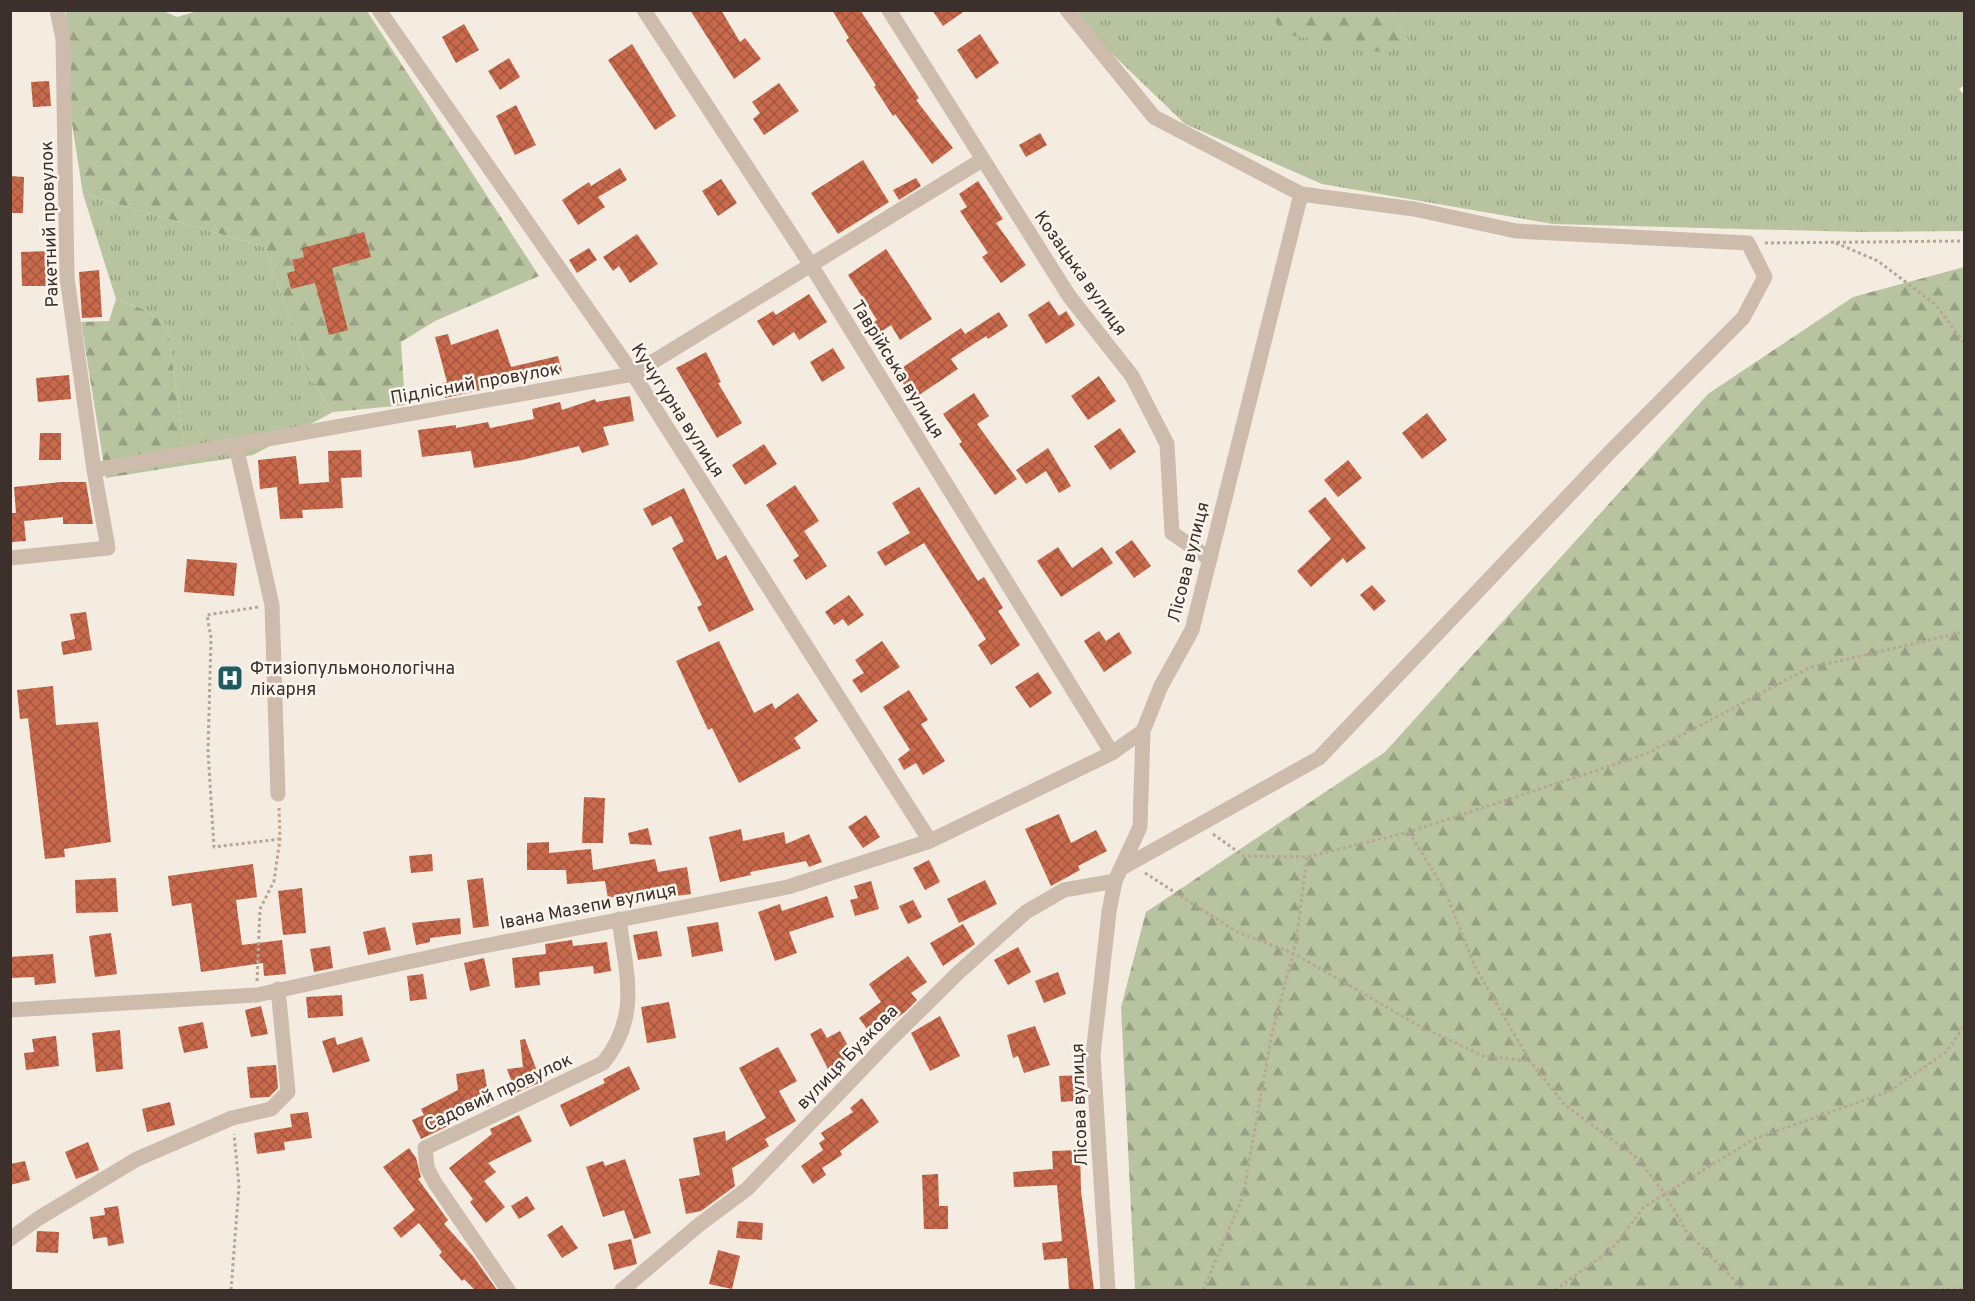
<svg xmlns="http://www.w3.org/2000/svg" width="1975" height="1301" font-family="Overpass,sans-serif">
<defs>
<pattern id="grass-tufts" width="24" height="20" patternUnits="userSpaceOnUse" patternTransform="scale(1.5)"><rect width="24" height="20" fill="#b8c4a0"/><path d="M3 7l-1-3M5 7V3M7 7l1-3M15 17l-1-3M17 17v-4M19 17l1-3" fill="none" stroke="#97a083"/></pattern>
<pattern id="forest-firs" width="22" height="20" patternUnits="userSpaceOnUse" patternTransform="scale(1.5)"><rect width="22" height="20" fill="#b8c4a0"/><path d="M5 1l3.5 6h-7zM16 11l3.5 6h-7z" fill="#97a083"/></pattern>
<pattern id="building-cross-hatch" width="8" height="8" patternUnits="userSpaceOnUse" patternTransform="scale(1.5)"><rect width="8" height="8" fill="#c8694b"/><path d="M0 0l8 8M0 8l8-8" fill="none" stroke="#a4573f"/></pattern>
</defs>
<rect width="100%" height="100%" fill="#f4ebe1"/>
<!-- grass -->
<path fill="url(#grass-tufts)" d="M1078,11H1272L1281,33L1410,43L1392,11H1964V85L1959,89L1964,95V231L1860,232L1553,224L1322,184L1185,124L1101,43Z
M83,194L265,247L309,375L333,412L253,455L187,465L167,325L145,310L116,299Z"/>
<!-- forest -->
<path fill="url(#forest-firs)" d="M201,10L367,11L539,276L435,321L401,342L405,405L333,412L309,375L265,247L83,194L71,117L66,11H163L177,17Z
M1272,11H1392L1411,44L1385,53L1280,33Z
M1964,267V1290H1135L1121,1007L1146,912L1385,752L1708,394L1853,297Z
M116,299L145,310L167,325L187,465L106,478L81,322L109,321Z"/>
<!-- building -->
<path fill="url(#building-cross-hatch)" d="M690,10H721L740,42L745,38L761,59L734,79Z
M832,10H860L919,98L916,100L953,148L932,164L895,114L893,116L874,87L876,85L846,40L849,38Z
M932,10H966L943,26Z
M464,24L479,50L456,63L442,37Z
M980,34L999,63L976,79L957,50Z
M632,44L676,116L655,130L608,60Z
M509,58L520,77L500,90L488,71Z
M49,81L51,106L33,107L31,82Z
M779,83L799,111L764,135L753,119L760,113L752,102Z
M516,105L536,145L515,155L496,116Z
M1040,133L1047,145L1026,157L1019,145Z
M863,160L889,202L838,234L811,193Z
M620,168L627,180L598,197L605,207L578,225L562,200L589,182L591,186Z
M10,176L24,177L23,213H10Z
M916,178L921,186L899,200L893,190Z
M721,179L737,203L718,216L702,191Z
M978,181L1003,219L996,223L1026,265L1001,283L982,257L988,253L960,211L967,207L959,194Z
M364,232L371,257L332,268L348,330L329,335L315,283L291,289L287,273L295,271L292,260L304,257L302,248Z
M637,234L658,264L630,283L619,266L613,271L603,257Z
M589,248L597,260L577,273L569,260Z
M886,249L932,319L900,340L891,325L876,335L870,324L877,320L848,275Z
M48,251L49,286H22L21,252Z
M99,270L102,317L82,318L79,272Z
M809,294L827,322L799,340L794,332L773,346L757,321L773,311L776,315Z
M1049,301L1059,316L1066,311L1075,325L1046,344L1028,315Z
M999,312L1008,326L988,339L986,336L951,359L958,369L913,399L896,372L961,328L965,334Z
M498,329L511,367L558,356L562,372L445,398L442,383L447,382L435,337L448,334L451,345Z
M833,348L845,368L822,382L810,362Z
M706,352L721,382L718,383L742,423L717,438L676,368Z
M69,375L71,399L38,402L36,378Z
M1099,376L1116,401L1088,420L1071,396Z
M974,393L989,416L977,424L1017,479L995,495L959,444L962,442L943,414Z
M630,396L634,421L603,427L609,445L582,453L579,446L522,460L474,468L471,451L422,457L418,430L456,425V428L488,422L490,428L534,419L532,409L560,402L562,410L595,399L596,402Z
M1427,413L1447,440L1422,459L1402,433Z
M1120,428L1136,452L1110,470L1094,446Z
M40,433H61V460H39Z
M764,444L777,464L745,485L732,465Z
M1048,448L1071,486L1059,493L1046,471L1026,484L1016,470Z
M361,450L362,477L341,478L343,508L302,510L303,518L280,519L277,487L260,489L258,460L296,456L299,484L329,482L328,451Z
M1348,460L1362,478L1338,497L1324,480Z
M61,482H86L93,524H63V517L24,521L26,541L12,542L10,513H16L14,487Z
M795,485L819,521L804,531L827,566L806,580L793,560L799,556L766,505Z
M919,487L978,581L984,577L1003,608L998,611L1020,645L991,665L978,645L986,639L924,543L885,566L877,552L910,533L892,503Z
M684,488L717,560L726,555L754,610L709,632L697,607L702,605L672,548L684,541L671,516L652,526L643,509Z
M1325,497L1366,548L1347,563L1343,558L1311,587L1297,571L1331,539L1308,511Z
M1132,540L1151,566L1134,578L1115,552Z
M1058,547L1072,568L1102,547L1113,563L1061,597L1037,561Z
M187,559L237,563L234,596L184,592Z
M1372,585L1386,601L1374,611L1360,595Z
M849,595L864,615L848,626L843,619L834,625L825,612Z
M86,612L92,650L63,655L61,642L75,639L70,614Z
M1099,631L1106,641L1119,632L1132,653L1104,672L1084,641Z
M719,641L754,713L772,703L775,709L798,693L818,721L794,738L801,748L739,783L712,728L708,730L676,661Z
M882,641L900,667L861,693L852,680L864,673L855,660Z
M1038,672L1052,693L1030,708L1015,687Z
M53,686L56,725L98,722L111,842L64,849L65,857L45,859L28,718L20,719L17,690Z
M909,690L928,720L921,724L945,761L923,775L916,763L904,770L898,759L910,750L883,707Z
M584,797L605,798L603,843H582Z
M1059,814L1071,843L1096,830L1107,851L1078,866L1080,870L1051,886L1025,829Z
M866,815L880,837L863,848L848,827Z
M648,828L652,845L630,844L628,833Z
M741,829L743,841L784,832L786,844L809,834L822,862L809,867L806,861L750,872L751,875L720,882L709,837Z
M549,842V853L591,849L593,870L655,859L658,872L687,867L691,894L660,898L659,889L608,898L605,881L567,884L566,870H527V843Z
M432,854L433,871L411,873L409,856Z
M929,860L940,882L925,890L913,868Z
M253,864L257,897L236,900L242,945L282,940L286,974L264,976L263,963L201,972L191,903L172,906L168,876Z
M116,878L118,912L76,913L75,880Z
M483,878L489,926L473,928L467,880Z
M985,880L997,904L959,923L947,899Z
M871,881L879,909L855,916L850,900L858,898L854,886Z
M302,888L306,933L283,935L278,891Z
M827,896L834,917L789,932L797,953L775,961L758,912L780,904L782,911Z
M913,900L922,917L908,924L899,906Z
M460,918L461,934L430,938V942L416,945L412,923Z
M718,922L723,951L692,957L687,927Z
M963,924L975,944L943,966L930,943Z
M385,927L391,950L368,955L363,932Z
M657,931L662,956L638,960L633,935Z
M111,933L117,974L95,977L89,936Z
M572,940L573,946L607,942L611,971L594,974L593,966L539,972L540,985L515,988L512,958L546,954L545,944Z
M330,946L333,968L314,972L310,949Z
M1018,947L1031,972L1008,985L994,960Z
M53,954L56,983L35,985L34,977L10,978V957Z
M908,956L927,982L911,993L917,1000L905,1012L872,1036L859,1018L881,1002L869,984Z
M484,958L490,986L470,991L464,963Z
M1058,972L1066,994L1044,1003L1035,981Z
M423,974L427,999L410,1001L407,976Z
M342,995L343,1016L308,1018L306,997Z
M669,1002L676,1038L647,1043L641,1007Z
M261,1006L268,1034L251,1037L245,1010Z
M940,1016L960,1056L930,1071L911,1033Z
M203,1022L208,1048L184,1053L178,1027Z
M1035,1026L1050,1065L1024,1073L1018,1056L1013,1058L1007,1035Z
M821,1028L827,1038L840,1031L853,1055L828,1069L810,1034Z
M120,1030L123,1069L96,1072L92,1033Z
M56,1036L59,1066L26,1070L24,1053L34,1052L32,1039Z
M335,1037L337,1045L362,1037L370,1061L333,1073L322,1041Z
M525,1039L541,1082L516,1093L507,1069L523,1067L520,1040Z
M778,1047L797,1081L779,1091L796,1121L765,1139L769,1146L732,1168L735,1186L701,1211L686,1214L679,1179L700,1175L693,1138L725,1131L726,1141L766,1118L739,1068Z
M276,1065L278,1088L269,1097L250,1098L247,1067Z
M629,1066L640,1089L570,1127L560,1105L605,1083L603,1079Z
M484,1069L490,1106L446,1113L452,1124L421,1139L412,1120L424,1115L421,1109L458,1090L456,1074Z
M1084,1075L1086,1100L1061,1102L1059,1076Z
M862,1098L879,1122L840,1151L842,1155L822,1168L826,1175L813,1184L801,1166L823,1150L819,1143L825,1139L821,1133L853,1112L850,1108Z
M170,1102L175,1125L147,1132L142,1109Z
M308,1112L312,1138L284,1142L285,1150L257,1154L254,1133L292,1127L290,1114Z
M519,1115L532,1141L488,1163L496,1172L484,1181L505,1207L486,1223L470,1202L473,1199L449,1168L492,1134L490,1129Z
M88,1142L99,1170L76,1179L65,1152Z
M409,1148L416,1158L421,1177L418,1179L448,1220L444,1224L473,1256L497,1290H475L464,1279L462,1281L439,1255L442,1252L419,1223L401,1238L393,1228L415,1210L383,1167Z
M1080,1150L1081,1191L1094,1290H1069L1067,1258L1044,1260L1042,1243L1062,1241L1057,1185L1014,1187L1013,1172L1053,1169L1052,1151Z
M625,1159L651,1233L634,1239L624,1210L603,1217L586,1167L603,1161L605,1166Z
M25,1161L30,1180L10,1185V1164Z
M938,1174L939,1206H948V1229H924L922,1175Z
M527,1196L535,1209L519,1219L511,1206Z
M118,1206L124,1243L108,1246L107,1237L93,1239L90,1217L105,1215L104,1208Z
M738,1221L763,1223L762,1240L736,1238Z
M562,1225L578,1248L562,1258L547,1235Z
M37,1231L59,1232L58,1253L36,1252Z
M631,1239L637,1264L614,1270L608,1244Z
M718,1250L740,1256L732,1289L709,1284Z"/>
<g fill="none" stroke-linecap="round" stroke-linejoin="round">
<!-- path -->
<path stroke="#b9a596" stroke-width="3" stroke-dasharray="3 3" stroke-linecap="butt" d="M1765,243L1964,241
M1836,243L1878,261L1936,305L1964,343
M258,607L207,615L211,638L208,751L214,847L280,839
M1409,832L1445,891L1475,967L1530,1061L1565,1105L1637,1158L1665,1194L1686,1231L1744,1290
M1213,834L1244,856L1307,857L1409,832L1646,754L1809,668L1964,632
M1145,873L1237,932L1293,953L1414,1023L1483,1056L1530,1061
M257,981L260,909L274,881L280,839L279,808
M231,1290L239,1186L234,1134
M1203,1290L1243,1196L1272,1033L1296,942L1307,857
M1555,1290L1612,1249L1644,1207L1665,1194L1754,1139L1890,1091L1946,1052L1964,1026
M1929,1290L1964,1289"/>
<!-- minor -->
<path stroke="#cdbbac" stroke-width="15" d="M57,10L63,39L67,278L94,470
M379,10L633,374L930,841
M644,10L811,265L1112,753
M889,10L1069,296L1132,376L1167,444L1172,533L1210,559
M1067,10L1154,117L1301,194L1414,209L1516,231L1748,243L1765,277L1743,318L1610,452L1319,758L1120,869
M236,446L272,605L278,794
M10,558L108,548L94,470L633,374L982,160
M10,1010L257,995L463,950L788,887L930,841L1112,753L1143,731
M10,1239L39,1218L137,1159L232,1118L271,1109L288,1092L278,989
M508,1290L435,1183L427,1168L425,1148L603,1063C641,1016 626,974 619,919
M622,1290L700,1224L747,1189L885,1045L958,973L1026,912L1064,890L1115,881
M1108,1290L1093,1055L1109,912L1115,881L1140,827L1143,731L1161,686L1192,630L1301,194"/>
</g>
<!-- icons -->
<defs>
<g id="hospital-square" transform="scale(1.35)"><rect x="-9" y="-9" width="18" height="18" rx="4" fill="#1f5a5e" stroke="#fbf5ee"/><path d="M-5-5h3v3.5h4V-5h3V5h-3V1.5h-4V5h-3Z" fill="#fff"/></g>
</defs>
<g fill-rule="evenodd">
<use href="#hospital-square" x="230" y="678"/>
</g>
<g text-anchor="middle" stroke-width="5" stroke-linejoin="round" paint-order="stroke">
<!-- street labels -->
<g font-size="18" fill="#3b302b" stroke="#fbf5ee">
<text transform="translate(49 224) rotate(-92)" y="6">Ракетний провулок</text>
<text transform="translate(1081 273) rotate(55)" y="6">Козацька вулиця</text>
<text transform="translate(898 369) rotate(58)" y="6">Таврійська вулиця</text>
<text transform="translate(475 383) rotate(-10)" y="6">Підлісний провулок</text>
<text transform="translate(678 410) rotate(57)" y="6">Кучугурна вулиця</text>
<text transform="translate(1188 562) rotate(-76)" y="6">Лісова вулиця</text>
<text transform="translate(588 906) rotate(-11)" y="6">Івана Мазепи вулиця</text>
<text transform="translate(847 1057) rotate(-46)" y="6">вулиця Бузкова</text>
<text transform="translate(498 1092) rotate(-25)" y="6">Садовий провулок</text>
<text transform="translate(1079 1105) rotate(-92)" y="6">Лісова вулиця</text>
</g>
<!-- poi labels -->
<g font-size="18" fill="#3b302b" stroke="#fbf5ee" text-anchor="start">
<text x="250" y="674">Фтизіопульмонологічна<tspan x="250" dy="21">лікарня</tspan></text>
</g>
</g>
<!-- border -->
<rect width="1975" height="1301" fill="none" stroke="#3b302b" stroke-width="24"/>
</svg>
